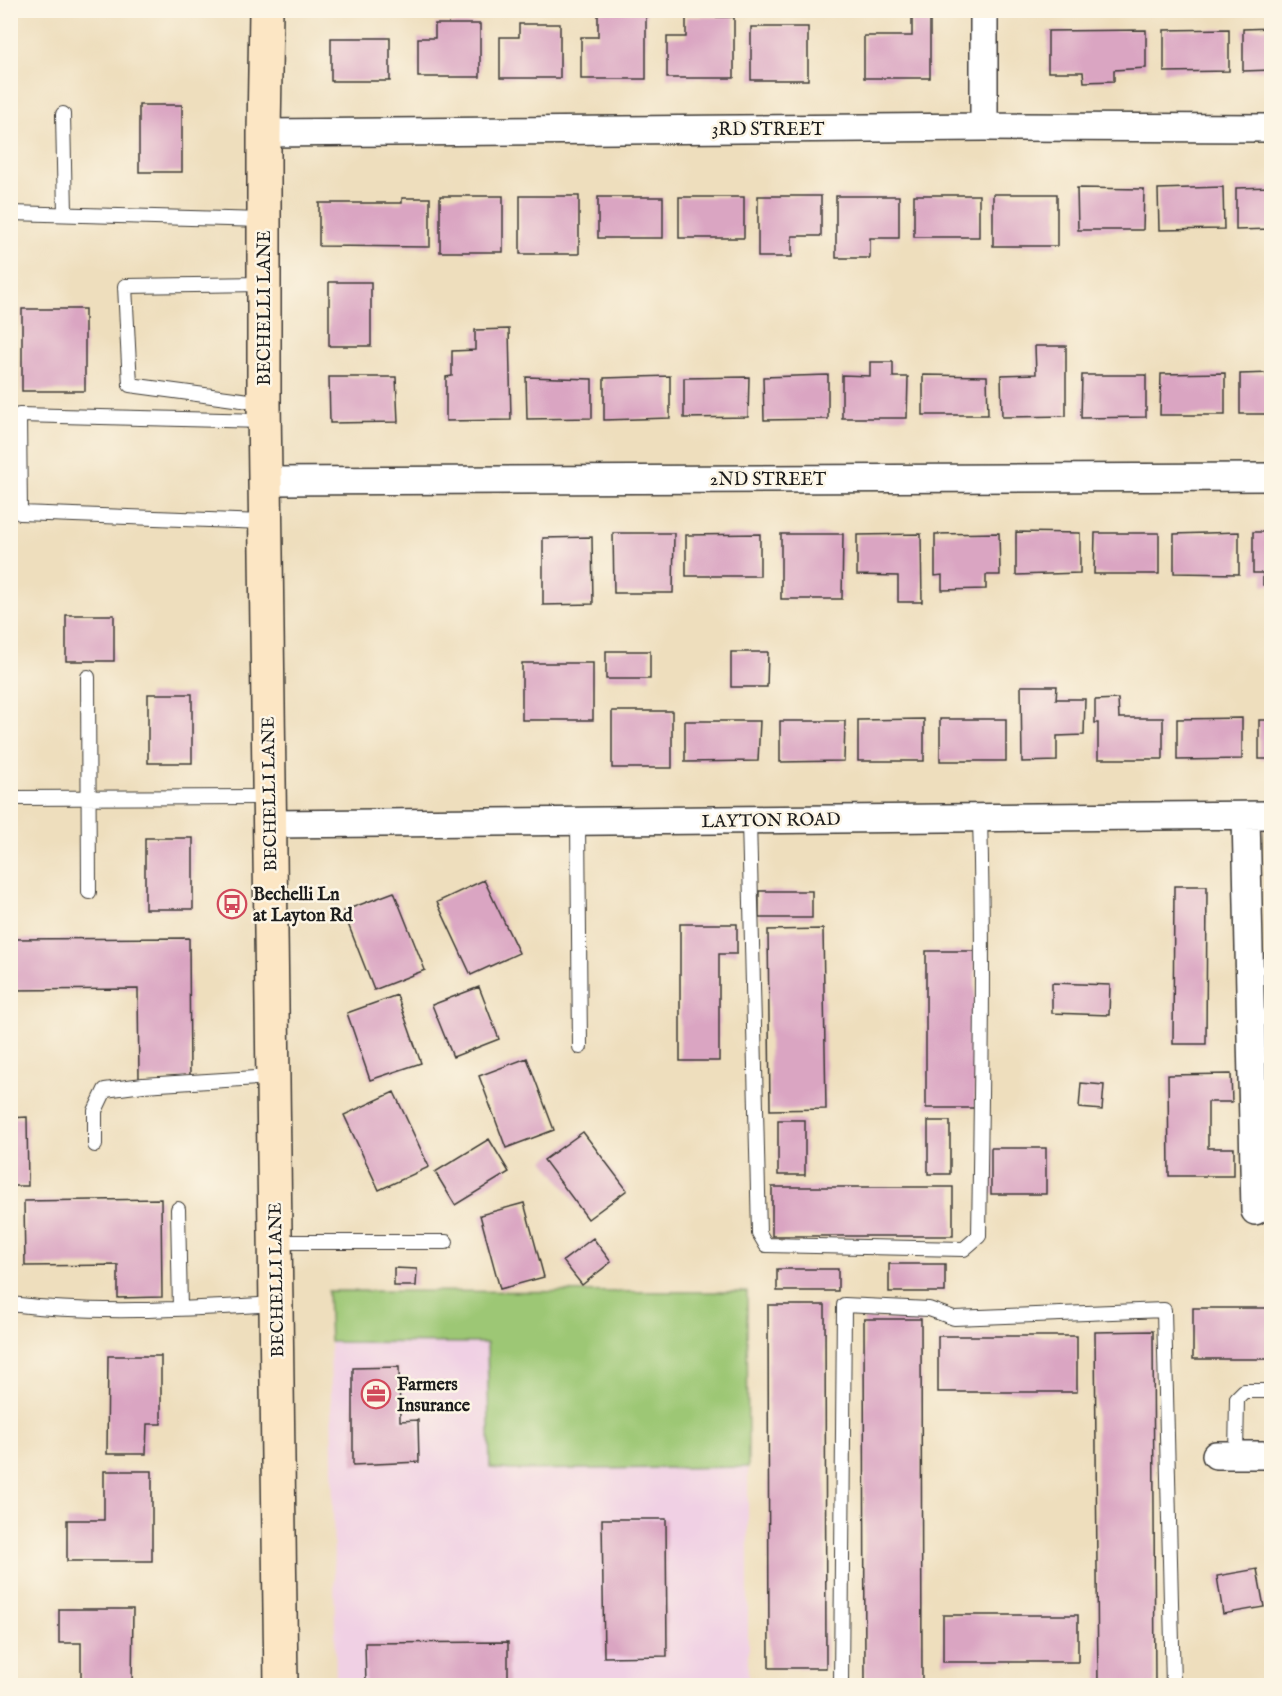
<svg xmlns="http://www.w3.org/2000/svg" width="1282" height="1696" font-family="'IM FELL English',serif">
<rect width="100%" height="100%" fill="#fcf5e5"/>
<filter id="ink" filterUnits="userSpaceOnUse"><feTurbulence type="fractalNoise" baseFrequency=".0167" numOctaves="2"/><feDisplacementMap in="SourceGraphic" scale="12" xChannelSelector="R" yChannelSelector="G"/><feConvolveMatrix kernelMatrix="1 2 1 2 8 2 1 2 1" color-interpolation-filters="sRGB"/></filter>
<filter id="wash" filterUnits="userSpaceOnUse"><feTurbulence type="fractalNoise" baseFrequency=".008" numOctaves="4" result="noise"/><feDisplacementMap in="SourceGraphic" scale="24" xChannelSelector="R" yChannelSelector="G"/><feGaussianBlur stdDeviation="1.35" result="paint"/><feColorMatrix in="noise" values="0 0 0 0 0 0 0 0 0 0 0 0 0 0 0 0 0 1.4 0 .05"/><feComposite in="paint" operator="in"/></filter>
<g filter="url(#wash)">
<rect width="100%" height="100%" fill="#eedebd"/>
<!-- built -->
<path fill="#f0d0e4" d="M330,1342L487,1343L490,1468L670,1463L748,1467V1685H336Z"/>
<!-- green -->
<path fill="#9dc774" stroke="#5c7248" stroke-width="1.5" d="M328,1291L747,1292L748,1467L512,1470L490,1468L487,1343L330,1342Z"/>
<g id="blocks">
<!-- building -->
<path fill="#daa5c2" d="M598,12H646V79H581V37H598Z
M912,12H930V78H864V36H912Z
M686,17H734V78H667V37H686Z
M435,24H480V77H418V38H435Z
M519,24H560V78H500V37H519Z
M751,27H808V80H751Z
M1272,28V70L1243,71V29Z
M1229,29V71L1164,72V30Z
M1146,30V68L1114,70V81L1084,82L1083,72H1048V31Z
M331,38H390V81H331Z
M139,105H182V172H139Z
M1223,187L1224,229L1159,230L1158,189Z
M1272,187V229L1236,230V188Z
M1077,188L1144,189L1143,230H1078Z
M993,194H1057V246H993Z
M914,195H979V237H914Z
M440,196H503V252H440Z
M520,196H579V254H520Z
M758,196H821V236H792V257H758Z
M836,196H899V238H870V258H836Z
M598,197H663V238H598Z
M679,197H744V238H679Z
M402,198H430V247L319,246V203H402Z
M329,282H371V346H329Z
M22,309H85V391H22Z
M509,329L511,420L446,421V377L452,376V351L475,350V330Z
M1035,346H1066V416L1002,417L1001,375L1036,374Z
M870,362H893V377H908L907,418H842V375L870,376Z
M1225,373V415H1160L1161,374Z
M1272,373V414H1240V374Z
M828,375V419L764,420L763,377Z
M923,375L987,376L988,415H923Z
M1082,375H1146V417L1081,418Z
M670,376V418L604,420V378Z
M329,377H396L398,422L330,423Z
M526,377L592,379V418L527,419Z
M749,377L748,417L684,418V378Z
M1016,532L1080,533V573L1016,575Z
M1239,532V574L1174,573V534Z
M1253,532H1272V585H1263V573H1253Z
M613,533H674L673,593H614Z
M999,533L1000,575H986V589L942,590V575L935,576V534Z
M1095,533H1159V574H1094Z
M760,534V576H686V535Z
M781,534H843L842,599H781Z
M921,534L922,602H898V576L857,575V535Z
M592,537L593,604L543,605V538Z
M66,615H114V661H66Z
M606,651H650V679H606Z
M731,652H768L767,687H731Z
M522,663H593V720H522Z
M1021,686H1057L1056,699H1085L1084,735L1057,736V761L1022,762Z
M148,694H192V763H148Z
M1118,699L1119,718H1163V759H1098V723H1095V700Z
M612,711H672V768H612Z
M1242,718V759L1177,760V719Z
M924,719V761H858V720Z
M940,719H1006V761H940Z
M1259,720H1272V759H1259Z
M685,721H760L758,761L685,762Z
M780,721H845L844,761L780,762Z
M145,838H193V909H145Z
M484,880L519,953L471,975L437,902Z
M1174,886H1207L1206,1044H1173Z
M759,891H812V918H759Z
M394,892L425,970L374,990L343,911Z
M680,924H737V954H719V1061H680Z
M823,929L826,1109L770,1110L768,930Z
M189,938L190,1078L139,1079L138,989L10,990V939Z
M926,951H975V1108H926Z
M1052,983L1110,985L1109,1015L1052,1013Z
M479,987L499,1039L453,1057L432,1005Z
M397,995L421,1063L370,1080L347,1013Z
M1263,1015H1272V1054L1264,1055Z
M527,1058L554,1130L506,1148L479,1076Z
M1231,1074L1232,1102H1208V1148H1234V1176H1169L1168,1075Z
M1081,1083L1104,1085L1102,1110L1079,1108Z
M394,1092L429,1167L379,1190L344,1115Z
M27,1117L28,1186H10V1118Z
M778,1120H805V1175H778Z
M928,1121H950V1174H928Z
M583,1132L627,1190L588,1219L544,1160Z
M489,1139L509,1172L455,1205L435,1172Z
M991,1148H1046V1194H991Z
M772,1187H953V1236H772Z
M161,1199L162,1297L118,1298V1265L25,1266L24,1201Z
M524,1203L544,1277L500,1289L480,1215Z
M593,1238L611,1262L582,1285L563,1261Z
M889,1264H945V1292H889Z
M394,1268L417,1269L416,1286H394Z
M777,1269H838V1291H777Z
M768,1305H825L826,1668H769Z
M1193,1308H1272V1359H1193Z
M864,1319H921L922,1686H865Z
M1153,1331L1155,1686H1098L1095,1332Z
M938,1336H1077V1392H938Z
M108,1356H161V1424H147L146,1454H107Z
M399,1367L400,1421L418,1420L419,1462L353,1465V1368Z
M104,1471H152V1561H67V1520H104Z
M602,1519H666L667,1656L604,1657Z
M1257,1569L1264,1607L1223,1614L1217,1576Z
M59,1609H133L132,1686H81V1643H59Z
M943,1615H1078V1662H943Z
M508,1642V1686H366L365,1643Z"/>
</g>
</g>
<g filter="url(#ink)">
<use href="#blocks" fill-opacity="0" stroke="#3c3934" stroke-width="1.5"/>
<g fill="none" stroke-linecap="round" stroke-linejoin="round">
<!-- lane casing -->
<g stroke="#3c3934" stroke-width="16">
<path id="lane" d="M63,114L65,214
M10,213L264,220
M264,284L125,286L130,385L264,403
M265,421L19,415L20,513L266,522
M88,677L89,892
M10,798L270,797
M749,820L759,1233L766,1245L964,1249L979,1236C981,1097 984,957 980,818
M578,822L580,1047
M95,1145V1111L105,1090L143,1085L273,1077
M178,1209L180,1309
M275,1242H446
M10,1304C98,1315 188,1309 276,1304
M1236,1455L1237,1398L1244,1391H1272
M841,1686L844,1305L929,1309L954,1318L1164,1310L1173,1686"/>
</g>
<!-- street casing -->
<g stroke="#3c3934" stroke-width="30">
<path id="street" d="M984,10V127
M264,133L984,127L1272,128
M265,481L1272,477
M1246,816L1255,1211
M270,824L1272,815
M1216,1455H1272"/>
</g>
<!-- secondary casing -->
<g stroke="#3c3934" stroke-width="36">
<path id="secondary" d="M266,10L264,133V403L281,1686"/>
</g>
<!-- lane -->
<use href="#lane" stroke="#fff" stroke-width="14"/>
<!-- street -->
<use href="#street" stroke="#fff" stroke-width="27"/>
<!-- secondary -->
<use href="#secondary" stroke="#fce6c4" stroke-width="33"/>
</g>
</g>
<!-- icons -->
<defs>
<g id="bus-ring" transform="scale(1.5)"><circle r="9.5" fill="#fcf5e5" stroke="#d1495b" stroke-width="1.5"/><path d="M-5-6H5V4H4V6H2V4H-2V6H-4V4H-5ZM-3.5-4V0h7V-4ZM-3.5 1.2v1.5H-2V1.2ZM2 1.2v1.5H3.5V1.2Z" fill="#d1495b"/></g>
<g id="office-ring" transform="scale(1.5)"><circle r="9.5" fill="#fcf5e5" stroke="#d1495b" stroke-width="1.5"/><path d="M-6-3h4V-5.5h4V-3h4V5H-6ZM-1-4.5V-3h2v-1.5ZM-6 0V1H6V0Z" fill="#d1495b"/></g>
</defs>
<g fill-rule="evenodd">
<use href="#bus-ring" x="232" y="904"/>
<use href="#office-ring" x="376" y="1394"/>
</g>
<g text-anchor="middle" stroke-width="5" stroke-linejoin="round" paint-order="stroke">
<!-- street labels -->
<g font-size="18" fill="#1c1c1c" stroke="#fcf5e5">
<text x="768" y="135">3RD STREET</text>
<text transform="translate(264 308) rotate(-90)" y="6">BECHELLI LANE</text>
<text x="768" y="485">2ND STREET</text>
<text transform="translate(269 794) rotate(-91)" y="6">BECHELLI LANE</text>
<text transform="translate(771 820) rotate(-1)" y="6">LAYTON ROAD</text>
<text transform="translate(276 1280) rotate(-91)" y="6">BECHELLI LANE</text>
</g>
<!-- poi labels -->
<g font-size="18" font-weight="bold" fill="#1c1c1c" stroke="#fcf5e5" text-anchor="start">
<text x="253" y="900">Bechelli Ln<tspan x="253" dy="21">at Layton Rd</tspan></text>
<text x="397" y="1390">Farmers<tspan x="397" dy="21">Insurance</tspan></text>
</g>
</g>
<!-- margin -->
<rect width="1282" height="1696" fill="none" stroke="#fcf5e5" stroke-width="36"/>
</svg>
